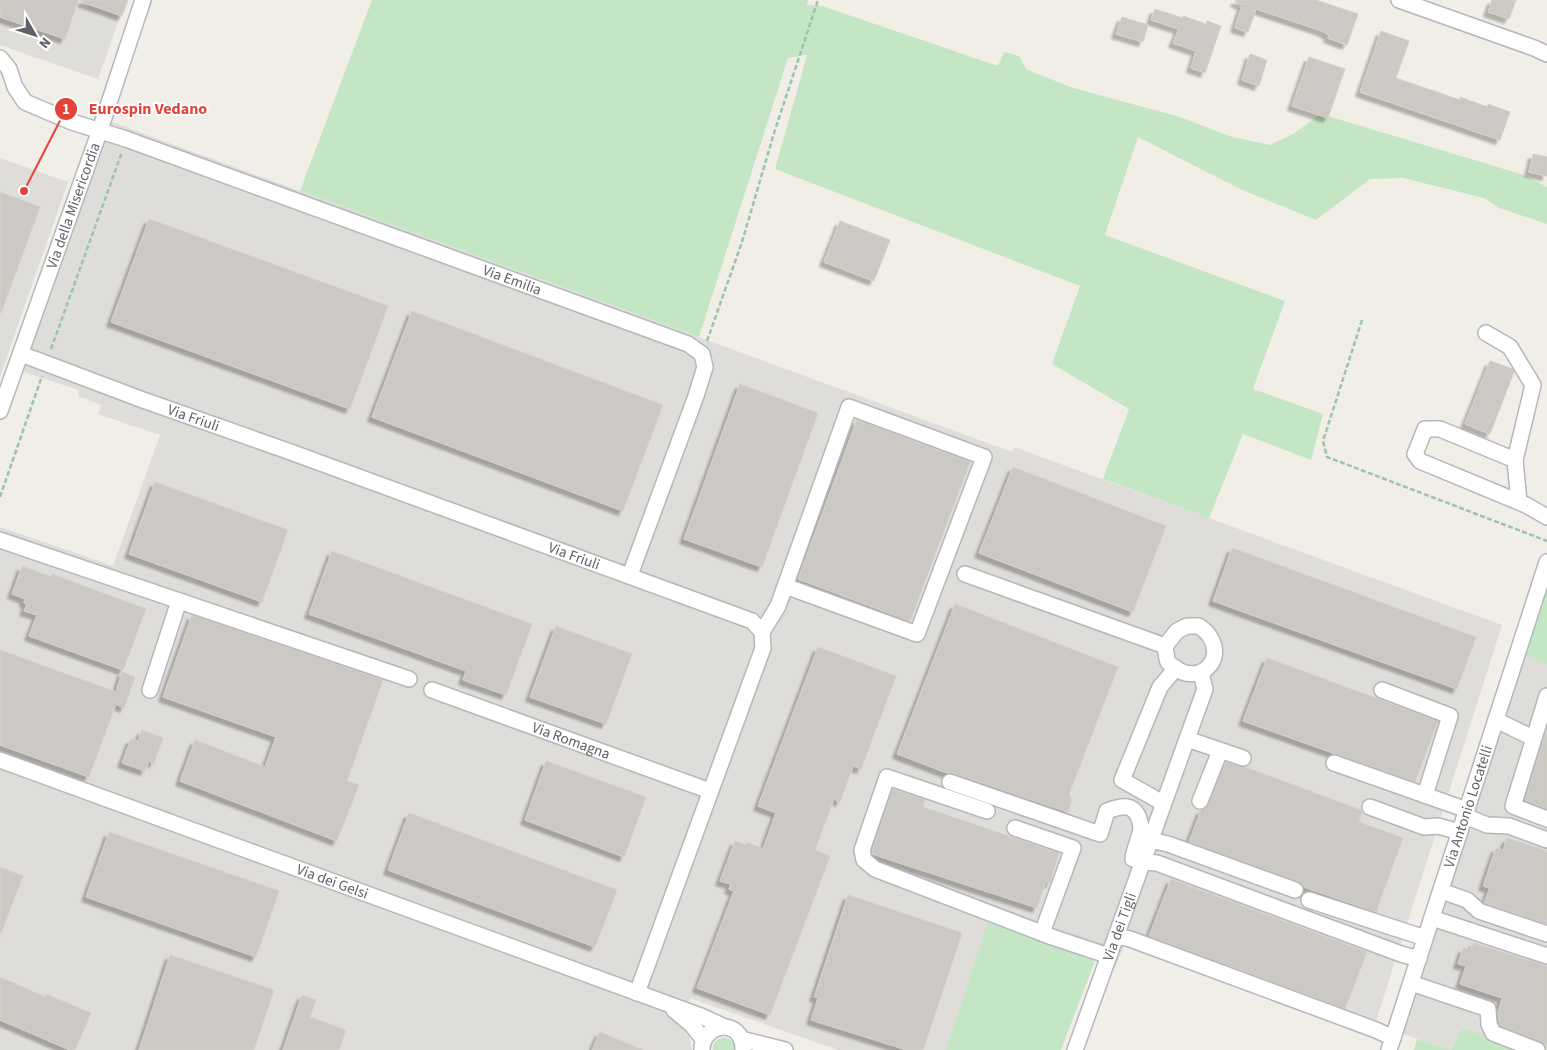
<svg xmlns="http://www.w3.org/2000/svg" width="1547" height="1050" font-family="'Source Sans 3',sans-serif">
<defs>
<filter id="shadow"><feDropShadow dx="-4.5" dy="4.5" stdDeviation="1" flood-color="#0004"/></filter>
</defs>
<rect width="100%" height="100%" fill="#f0eee7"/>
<!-- industrial -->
<path fill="#dfddd9" d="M0,0H126L98,79L0,45Z
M109,121L1012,452L1014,447L1502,625L1371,1037L1126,942L1115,968L989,922L946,1050H838L690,998L682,1024L689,1036L692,1050H0V527L113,566L160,435L98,414L101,405L78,396L79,390L20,371Z
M0,158L68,182L0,377Z
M1524,655L1547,664V1050H1526L1462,1028L1451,1050L1403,1034Z"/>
<!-- green -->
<path fill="#c5e6c5" d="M372,0H808L807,5L822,6L998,66L1004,52L1019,56L1026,69L1070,87L1180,117L1229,136L1270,145L1293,134L1321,114L1524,175L1547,187V224L1499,208L1484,198L1403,178L1370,179L1316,220L1238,188L1138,137L1105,235L1285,301L1253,389L1323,414L1311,460L1243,434L1209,518L1103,479L1129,409L1052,364L1080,286L775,169L807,55L788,58L699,337L300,191Z
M1547,573V664L1524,655Z
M988,922L1095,961L1061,1050H946Z
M1462,1028L1526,1050H1451Z
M725,1037L734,1042L735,1050H713C712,1042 718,1038 725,1037Z
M1417,1039L1451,1050H1414Z"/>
<!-- building -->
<path fill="#ccc9c4" stroke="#d5d0c5" filter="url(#shadow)" d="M0,0H78L65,39L0,17Z
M83,0H128L122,16L82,2Z
M1236,0H1316L1358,14L1347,45L1328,38L1329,35L1322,31L1256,9L1248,32L1235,28L1242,5L1235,2Z
M1492,0H1516L1509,19L1488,12Z
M1155,9L1183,18V16L1206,24L1207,21L1221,26L1205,73L1191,68L1196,51L1173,43L1179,29L1151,20Z
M1122,17L1148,25L1143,42L1116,34Z
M1381,31L1409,41L1396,78L1460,100V97L1488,107V104L1510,112L1500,140L1360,92Z
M1250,54L1267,60L1259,86L1242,80Z
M1309,57L1345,69L1328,118L1292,106Z
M1533,154L1547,157V176L1529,172Z
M0,192L40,207L1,313H0Z
M149,219L388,306L350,409L111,322Z
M840,221L890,240L874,281L824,262Z
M412,311L663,405L623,511L372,417Z
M1490,361L1513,369L1514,372L1490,434L1465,424Z
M740,384L818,413L762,567L684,539Z
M857,420L970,462L910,621L798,579Z
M1013,467L1166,526L1133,612L979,553Z
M155,482L288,530L262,602L129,554Z
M1232,548L1476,637L1457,689L1213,601Z
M332,551L532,624L506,695L463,680L466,671L309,614Z
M22,566L51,577L52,574L146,609L123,670L29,636L37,615L24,611L27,604L24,603L25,599L12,594Z
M955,604L1118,667L1069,794L1072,800L1068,812L953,773H947L897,754Z
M192,615L383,680L347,781L359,785L337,841L180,781L195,740L265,767L276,737L163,697Z
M556,626L632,654L606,724L530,697Z
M818,647L896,676L861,769L853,766L840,802L834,799L815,850L830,856L770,1015L697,988L734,891L729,889L731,884L720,881L735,841L746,845L747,842L763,849L776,813L758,806Z
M0,650L116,692L122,672L135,677L124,708L116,704L89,777L0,745Z
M1267,658L1438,721L1415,782L1243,721Z
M1547,729V809L1525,800Z
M142,730L163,738L154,763L149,761L145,771L122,763L131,739L138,741Z
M546,761L646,797L624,857L525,820Z
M1226,762L1245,767L1361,810L1362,812L1359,822L1403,838L1376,912L1304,887L1298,881L1189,842L1201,810L1205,809L1209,804Z
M893,789L925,800L923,807L1059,853L1050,883L1046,881L1037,908L872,854V851Z
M409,813L617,890L595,947L388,870Z
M109,832L279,891L256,957L86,897Z
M1507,838L1547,851V924L1484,903L1490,888L1483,886L1496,848L1503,850Z
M0,867L23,876L1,933H0Z
M1171,879L1367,952L1345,1009L1149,936Z
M848,895L962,933L923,1050H907L811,1020L818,998L814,997Z
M1473,943L1547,966V1046L1540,1041L1500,1026L1498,1013L1502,998L1460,984L1466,966L1458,964L1463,948L1471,950Z
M170,955L274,990L254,1050H139Z
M0,977L45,997L46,994L91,1013L75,1050H70L0,1020Z
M302,995L316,1000L310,1017L346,1030L339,1050H283Z
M600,1032L643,1050H592Z"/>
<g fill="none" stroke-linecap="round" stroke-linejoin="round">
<!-- minor casing -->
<g stroke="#b4b7bb" stroke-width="18">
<g id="minor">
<path d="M1399,0L1534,48L1547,54"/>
<path id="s1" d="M0,58L9,69L15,87L25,102L72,122L126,139L688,344L702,354L705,367L696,396L630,575"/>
<path d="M1486,333L1510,347L1533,385L1515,460"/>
<path id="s2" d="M21,354L143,400L285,450L752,621L762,632L763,648L637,993"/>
<path id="s3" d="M0,411L100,130L143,0"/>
<path d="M1519,502L1515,460L1440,429H1425L1415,454L1420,461L1526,505L1547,517"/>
<path d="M0,540L409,679"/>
<path d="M965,574L1165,646"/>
<path d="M1187,626H1199C1203,629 1208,633 1210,637C1226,662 1197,686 1174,667C1172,665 1169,664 1168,662C1166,658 1166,650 1165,646L1177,631Z"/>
<path d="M762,632L778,606L849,407L984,457L917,634L785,586"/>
<path d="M150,690L179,601"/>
<path id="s4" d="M432,690L710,791"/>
<path d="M1382,690L1450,716L1425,795"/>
<path d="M1547,696L1513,806L1547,819"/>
<path d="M1496,720L1533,738"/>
<path d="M1187,739L1243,758"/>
<path id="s5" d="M0,760L701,1016L725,1027"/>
<path d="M1334,763L1467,810"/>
<path d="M950,782L1100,834L1107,811C1118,807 1131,802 1138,816C1139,819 1141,824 1141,828C1140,838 1134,848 1133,859L1142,862L1157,863L1401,954L1419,959"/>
<path d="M1200,801L1220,751"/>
<path d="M1163,803L1122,780L1160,687L1176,668"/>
<path d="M1370,807L1424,827L1438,826L1460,832"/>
<path d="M987,811L887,777L862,850L864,860L875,869L1052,937L1109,956"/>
<path d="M1465,816L1487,825L1509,826L1547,840"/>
<path d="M1015,828L1073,848L1042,933"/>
<path d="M1150,840L1168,844L1295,890"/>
<path d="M1441,891L1467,900L1479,911L1547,934"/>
<path d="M1309,900L1425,938"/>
<path d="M1432,918L1547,956"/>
<path d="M1116,936L1130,939L1376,1030L1393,1038"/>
<path d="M1411,983L1488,1009L1489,1024L1493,1033L1537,1050"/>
<path d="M674,1010L692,1025L703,1039"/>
<path d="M741,1039L785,1050"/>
<path d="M702,1050C701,1029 730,1017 741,1038C743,1041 743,1046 743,1050"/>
<path id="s6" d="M1075,1050L1205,689L1201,673"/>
<path id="s7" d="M1389,1050L1547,562"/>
</g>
</g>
<!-- path -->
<path stroke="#9cc5a8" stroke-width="2.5" stroke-dasharray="5 2.5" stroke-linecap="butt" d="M1362,320L1323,441L1327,457L1547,541
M707,341L742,242L774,133L818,0
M51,349L122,152
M0,497L42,376"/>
<!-- minor -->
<use href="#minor" stroke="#fff" stroke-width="15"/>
</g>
<g text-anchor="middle" stroke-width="4" stroke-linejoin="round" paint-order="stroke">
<!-- street labels -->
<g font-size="15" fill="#5e6267" stroke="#fff">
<text dy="5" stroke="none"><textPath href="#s3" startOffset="218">Via della Misericordia</textPath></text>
<text dy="5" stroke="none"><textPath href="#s1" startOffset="570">Via Emilia</textPath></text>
<text dy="5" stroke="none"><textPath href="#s2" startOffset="184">Via Friuli</textPath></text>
<text dy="5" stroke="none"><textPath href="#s2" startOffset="589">Via Friuli</textPath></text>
<text dy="5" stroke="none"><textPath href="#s4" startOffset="148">Via Romagna</textPath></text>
<text dy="5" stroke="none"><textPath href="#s7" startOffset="256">Via Antonio Locatelli</textPath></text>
<text dy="5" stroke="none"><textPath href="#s5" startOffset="354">Via dei Gelsi</textPath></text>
<text dy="5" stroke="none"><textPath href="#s6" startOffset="131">Via dei Tigli</textPath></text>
</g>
</g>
<!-- callouts -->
<path fill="none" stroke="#e54339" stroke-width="2" d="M24 191L66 109"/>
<g fill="#e54339" stroke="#fff" stroke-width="2">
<circle cx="24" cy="191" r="5"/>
<circle cx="66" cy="109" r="12"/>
</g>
<g font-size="15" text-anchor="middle" font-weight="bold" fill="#fff">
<text x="66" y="114">1</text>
</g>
<g font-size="16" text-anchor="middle" font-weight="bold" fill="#e54339" stroke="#fff" stroke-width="4" stroke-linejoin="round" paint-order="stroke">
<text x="148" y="114">Eurospin Vedano</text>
</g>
<!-- north arrow -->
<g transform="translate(35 35) rotate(129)" stroke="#ffffff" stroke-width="4" paint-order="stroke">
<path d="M0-4L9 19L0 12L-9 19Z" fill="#5e6267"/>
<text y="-8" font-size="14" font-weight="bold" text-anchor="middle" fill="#5e6267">N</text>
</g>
</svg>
